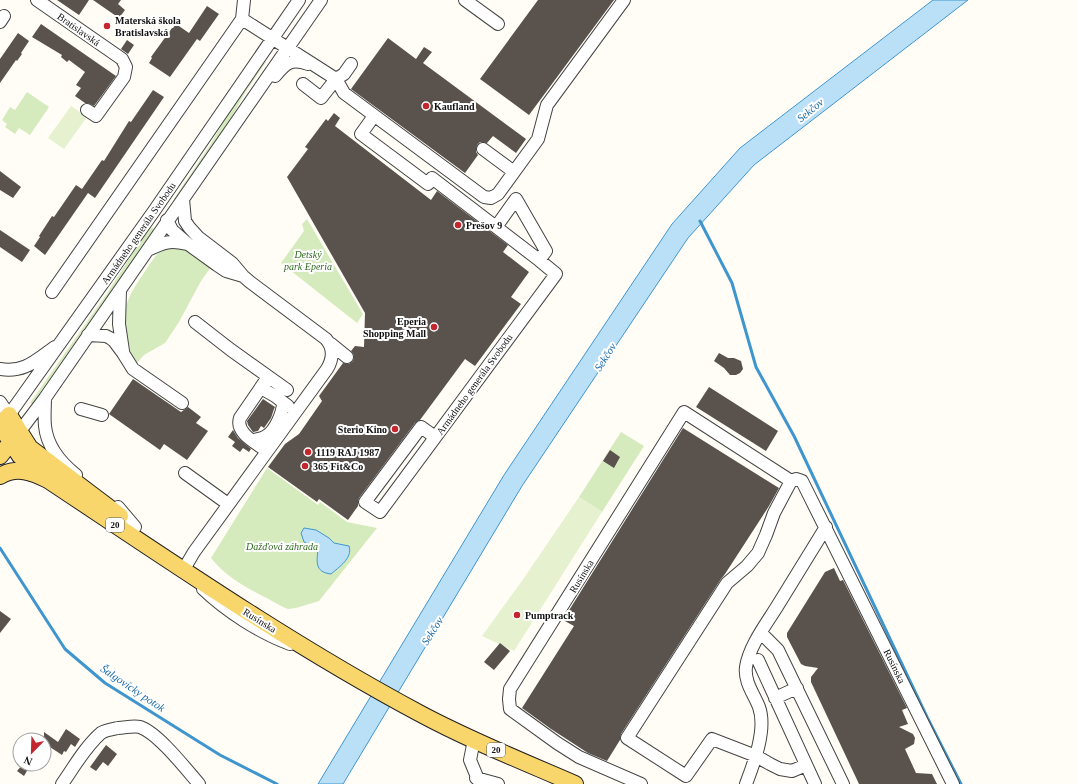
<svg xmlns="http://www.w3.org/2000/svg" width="1077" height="784" font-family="'Times New Roman',serif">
<rect width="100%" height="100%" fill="#fffdf5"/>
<!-- green -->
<path fill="#d5ebbd" d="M265,61L266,62L246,91L229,122L174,202V199L210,145L226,117Z
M27,92L49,107L30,135L19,128L15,134L5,127L7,124L2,120L10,107L15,110Z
M307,219L363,314L357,323L281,263L304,231L302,224Z
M152,227L154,230L32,404L30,403L108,292L146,232Z
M166,246L183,247L211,267L201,281L179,322L165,343L144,355L136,364C131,357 130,349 128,341C121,306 127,298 146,270C152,261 157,252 166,246Z
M621,432L644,446L602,512L579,497Z
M267,468L318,505L320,502L347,522L377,528L319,601L296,608L288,609L283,607C257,592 231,583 211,558Z"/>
<!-- pitch -->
<path fill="#e6f2cf" d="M71,106L87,117L64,149L48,138Z
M579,497L602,512L514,651L482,636L524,578Z"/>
<!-- water -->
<path fill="#b9e0f7" stroke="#3f96cf" d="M933,0H968L754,165L688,238L522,486L343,784H318L504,475L672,224L740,148Z
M304,528L316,530L329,538L334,543L349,546C353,558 339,567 331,574C314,572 317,561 318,549L304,542L301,533Z"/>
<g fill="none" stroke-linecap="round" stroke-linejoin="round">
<!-- stream -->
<path stroke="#3f96cf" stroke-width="3" d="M700,221L732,283L756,367L794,436L927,717L961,784
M0,548L65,649L105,683L220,755L277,784"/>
</g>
<!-- building -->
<path fill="#5a524d" d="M57,0H89L79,15Z
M93,0H121L118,4L125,10L119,18Z
M538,0H614L529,115L480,79Z
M207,6L219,14L200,41L197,39L170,77L149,63L152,58L151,57L172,28H173L176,24L189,33Z
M41,24L116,76L94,106L88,103H85L75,96L81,88L76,85L85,72L69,60L67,62L61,57L62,55L32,37Z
M18,33L29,41L21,53L22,54L17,61L16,60L0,83V59Z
M388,38L416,59L424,47L432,52L423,63L526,139L516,153L493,136L487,143L480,142L477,145L476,152L478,155L465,173L351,89Z
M127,40L134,45L128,54L121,49Z
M153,90L164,97L95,198L88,193L45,255L34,246L40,237L39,236L52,216L54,217L76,185L82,189L102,160L104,161L129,121L131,122Z
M334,113L340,118L335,126L431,200L437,191L508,245L503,252L529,272L511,297L521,304L475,366L465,359L420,420L415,423L359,498L358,502V506L348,520L319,499L317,502L268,467L285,444L299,434L322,401L319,396L343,363L349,364L353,361L354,355L351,351L355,346L364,347L365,313L287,177L308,149L305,147L326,119L328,121Z
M0,171L21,187L13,198L0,190Z
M0,230L30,250L22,262L0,247Z
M719,353L728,358H734L741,361L743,369L740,373L736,375H730L724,368L714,361Z
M133,379L181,412L188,407L201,417L196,423L208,431L187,460L164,444L160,450L109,414Z
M709,387L778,431L766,451L696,407Z
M263,399L275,407L274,409L271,418L264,428L261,426L258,431L253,432L248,425L247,421Z
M683,428L779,488L769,506L725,574L721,579L621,734L620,740L607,761L588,753L551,729L522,708L574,626L563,620Z
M233,430L238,438L251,449L249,452L243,448L240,452L232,446L235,442L228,437Z
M610,450L620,457L614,468L603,461Z
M834,568L840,581L843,580L907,708L902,710L908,724L899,727L913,734L915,738L914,744L905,749L916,773L932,774L937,784H859L811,682V677L818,668L805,666L801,664L787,637V633L825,572Z
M0,611L11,619L0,633Z
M500,643L510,651L494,670L484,662Z
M66,729L80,739L75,747L71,744L66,752L64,751L62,755L44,743V732L58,742Z
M106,745L117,754L108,766L103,762L96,771L90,767Z
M23,764H31L24,776L17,771Z"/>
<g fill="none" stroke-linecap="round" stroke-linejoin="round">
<!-- minor casing -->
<g stroke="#444" stroke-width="14">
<path id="minor" d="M37,0L122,59L126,67L124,77L96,116L87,110
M465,0L498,24
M242,19L336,79L344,93L484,197L491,198L498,194L538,139L547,105L624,0
M0,22L4,16
M275,76C286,63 291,58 308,64
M303,84L321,98L336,79L344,74L351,64
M374,116L361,134L428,184L432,178L539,260L546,251L516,199L496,227
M483,149L514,172
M183,199L185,221L189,227L198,237L232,263L243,276L250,282L326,339C334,348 333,359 327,369L194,552L184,569L190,575
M167,220L172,230L188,244L217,265L226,271L243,276
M148,250C164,242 170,240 187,244
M120,290L119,324L123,351
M52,292L242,19L244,0
M195,322L231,350L287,390
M88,335L106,336L110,338L114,341L123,353L133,369L182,403
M331,344L347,357
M0,369C25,373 36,360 55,347
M261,388L275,396L288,406
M45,398C45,407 44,417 45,426C47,446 61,463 76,475
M0,402L9,415L154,211L299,0
M81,409L102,415
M20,431L45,398L321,0
M435,437L421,427L365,502L380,512L556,274L539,260
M253,440C257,439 262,439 266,436C275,431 283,413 283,402
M267,451C256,443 235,433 240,418L268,377
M185,473L228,504
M118,507L135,527
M203,589C226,611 260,633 290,644
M761,633L778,650L843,784
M758,660L815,784
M775,698L797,688
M474,740L470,760L480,784
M806,765L792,771L780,769L770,764L756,756L712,739L686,776L627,738L727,583L747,566L758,553L766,535L774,513L791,481L796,479L802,481L953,784
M476,778L498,784
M62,784C74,767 85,747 101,733C106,730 113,729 118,728C125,728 133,725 140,727C158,733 186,769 199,784
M641,784L579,757L557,743L510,709L509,699L510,689L684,412L791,481
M746,784C754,763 767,729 759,707C754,694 744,682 746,667C749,646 767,623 778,605C794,579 810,553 826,527"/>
</g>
<!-- major casing -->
<g stroke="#222" stroke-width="18">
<path id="major" d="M0,425L20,456L40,473
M0,426L9,415L30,448L120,516
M0,456L17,434
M0,476C17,466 32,472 48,480C170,561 290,644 419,713C469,740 522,761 575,784"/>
</g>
<!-- minor -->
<use href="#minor" stroke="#fff" stroke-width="12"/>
<!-- major -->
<use href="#major" stroke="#f9d66b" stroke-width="16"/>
</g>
<!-- markers -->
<g fill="#c4262e" stroke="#fff" stroke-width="1.5">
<circle cx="107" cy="26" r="4"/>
<circle cx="426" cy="106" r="4"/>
<circle cx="458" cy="225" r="4"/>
<circle cx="434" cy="327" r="4"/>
<circle cx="395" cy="429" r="4"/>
<circle cx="308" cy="452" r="4"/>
<circle cx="305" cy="466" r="4"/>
<circle cx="517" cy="615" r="4"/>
</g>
<g text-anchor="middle" stroke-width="4" stroke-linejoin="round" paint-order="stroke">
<!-- shield labels -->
<g fill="#fff" stroke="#585858" stroke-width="1">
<rect x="106" y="518" width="18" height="14" rx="3"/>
<rect x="487" y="743" width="18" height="14" rx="3"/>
</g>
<g font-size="9" font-weight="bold" fill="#111">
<text x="115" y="528">20</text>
<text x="496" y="753">20</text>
</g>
<!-- poi labels -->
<g font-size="10" font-weight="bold" fill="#111" stroke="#fff" text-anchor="start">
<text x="115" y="24">Materská škola<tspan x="115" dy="12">Bratislavská</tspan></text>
<text x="434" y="110">Kaufland</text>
<text x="466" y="229">Prešov 9</text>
<text x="426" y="325" text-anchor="end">Eperia<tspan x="426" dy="12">Shopping Mall</tspan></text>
<text x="387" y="433" text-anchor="end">Sterio Kino</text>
<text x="316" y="456">1119 RAJ 1987</text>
<text x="313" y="470">365 Fit&amp;Co</text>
<text x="525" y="619">Pumptrack</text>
</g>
<!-- street labels -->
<g font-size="10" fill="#111" stroke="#fff">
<text transform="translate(79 29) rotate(35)" y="4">Bratislavská</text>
<text transform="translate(138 233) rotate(-55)" y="4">Armádneho generála Svobodu</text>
<text transform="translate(474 384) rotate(-54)" y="4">Armádneho generála Svobodu</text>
<text transform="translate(581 576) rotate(-58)" y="4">Rusínska</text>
<text transform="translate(260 620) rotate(32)" y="4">Rusínska</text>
<text transform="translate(895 666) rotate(64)" y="4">Rusínska</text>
</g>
<!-- park labels -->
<g font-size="10" font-style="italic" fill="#2f6b1f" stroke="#fff">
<text x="308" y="258">Detský<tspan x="308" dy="12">park Eperia</tspan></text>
<text x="282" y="550">Dažďová záhrada</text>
</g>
<!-- water labels -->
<g font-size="11" font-style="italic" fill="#1768a6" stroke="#fff">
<text transform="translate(810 110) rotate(-39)" y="4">Sekčov</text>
<text transform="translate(605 357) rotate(-58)" y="4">Sekčov</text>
<text transform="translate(432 631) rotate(-58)" y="4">Sekčov</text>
<text transform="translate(133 688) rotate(34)" y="4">Šalgovícky potok</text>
</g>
</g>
<!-- north arrow -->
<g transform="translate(32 752) rotate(203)"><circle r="19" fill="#ffffff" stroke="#a0a0a0"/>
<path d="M0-3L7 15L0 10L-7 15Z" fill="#c4262e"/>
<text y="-6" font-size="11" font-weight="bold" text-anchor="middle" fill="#111111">N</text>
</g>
</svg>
